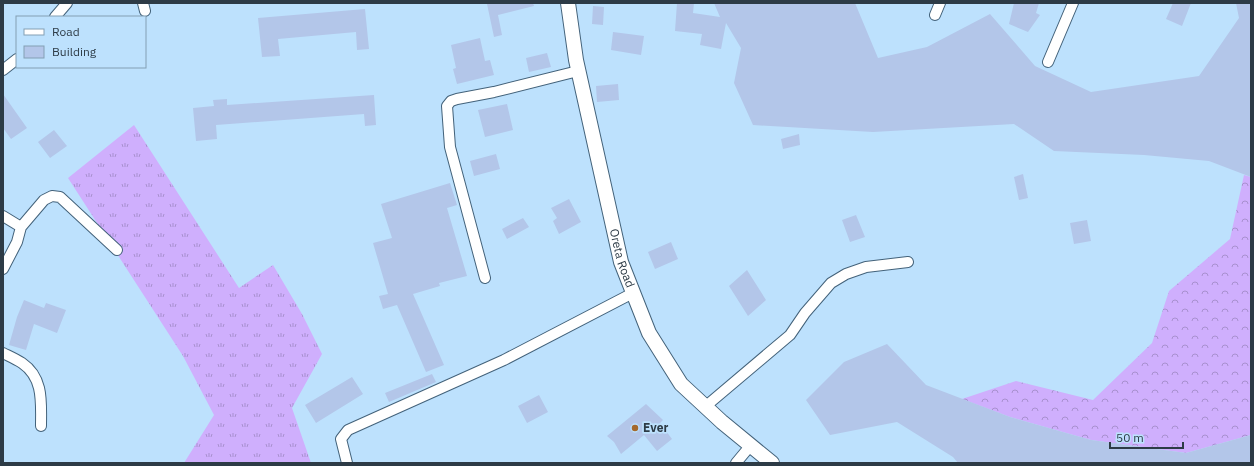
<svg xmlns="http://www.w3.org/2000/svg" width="1254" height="466" font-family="'IBM Plex Sans',sans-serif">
<defs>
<pattern id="grass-tufts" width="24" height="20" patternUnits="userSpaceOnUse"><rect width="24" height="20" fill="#cfaffd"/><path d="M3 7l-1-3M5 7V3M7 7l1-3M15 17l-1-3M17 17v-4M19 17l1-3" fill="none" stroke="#a890cf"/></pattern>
<pattern id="forest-crowns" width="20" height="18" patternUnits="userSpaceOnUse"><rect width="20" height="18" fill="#cfaffd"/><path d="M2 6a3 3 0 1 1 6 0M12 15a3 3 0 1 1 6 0" fill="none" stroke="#a890cf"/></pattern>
</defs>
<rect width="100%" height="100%" fill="#bde1fd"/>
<!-- grass -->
<path fill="url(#grass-tufts)" d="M134,125L239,288L273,265L302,314L322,354L292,408L311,463H184L214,415L183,356L68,178Z"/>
<!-- forest -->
<path fill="url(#forest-crowns)" d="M1244,175L1251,177V435L1186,453L1091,440L1010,417L962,399L1016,381L1093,400L1152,343L1169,291L1230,239Z"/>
<!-- building -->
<path fill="#b3c6e9" d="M494,3H533L534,6L498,15L502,35L494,37L487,4Z
M677,3H694L693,13L720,17L714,3H855L878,58L927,47L990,14L1035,66L1091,92L1199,76L1239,18L1236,3H1251V177L1209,161L1144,155L1054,151L1014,124L873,132L753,125L734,83L741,48L726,23L721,49L700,45L702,34L675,31Z
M1014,3H1039L1036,13L1040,15L1028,32L1009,24Z
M1173,3H1191L1182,26L1166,19Z
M593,6L604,7L603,25L592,24Z
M365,9L369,49L357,50L356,32L278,39L280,56L262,57L258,18Z
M613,32L644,36L641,55L611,50Z
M480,38L485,61L490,60L494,75L457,84L453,69L456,68L451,45Z
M547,53L551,67L529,72L526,58Z
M618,84L619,100L597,102L596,86Z
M3,94L27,128L11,139L3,128Z
M374,95L376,125L365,126L364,114L216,125L217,139L196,141L193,108L214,106L213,100L227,99V105Z
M507,104L513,130L485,137L478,110Z
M54,130L67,146L50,158L38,142Z
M799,134L800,145L783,149L781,139Z
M496,154L500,169L474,176L470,161Z
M1023,174L1028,198L1019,200L1014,177Z
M450,183L457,205L447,208L467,276L439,283L440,286L413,294L444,365L426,372L397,305L383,309L379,296L388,294L373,243L392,238L381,204Z
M569,199L581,222L559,234L553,221L557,218L551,208Z
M856,215L865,237L850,242L842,220Z
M523,218L529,227L507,239L502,229Z
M1087,220L1091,241L1074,244L1070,223Z
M671,242L678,259L655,269L648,252Z
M747,270L766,300L748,316L729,286Z
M24,300L44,308L46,303L66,310L57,333L34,324L26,350L9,345L17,317Z
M887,344L926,385L1010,417L1091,440L1186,453L1251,435V463H958L953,457L897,422L830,435L806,400L844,362Z
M432,374L436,382L389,402L385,393Z
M352,377L363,394L316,423L305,405Z
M539,395L548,412L527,423L518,406Z
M646,404L663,420L660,423L672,439L657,451L644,435L621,454L614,442L607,436Z"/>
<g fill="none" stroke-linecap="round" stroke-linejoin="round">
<!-- street casing -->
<g stroke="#43627a" stroke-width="12">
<path id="street" d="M143,3L145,11
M935,15L940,3
M55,17L67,3
M1048,62L1073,3
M3,70L17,59
M3,216L21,227L17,242L3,269
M21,227L44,200L52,196L60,197L117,250
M485,278L450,147L447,106L451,101L457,99L494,92L578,71
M3,353C9,356 16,359 22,363C44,378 41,403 41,426
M706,406L790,335L805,313L831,283L846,274L866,267L908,262
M347,463L341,439L348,430L504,360L633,293
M736,463L751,445"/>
</g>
<!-- secondary casing -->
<g stroke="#43627a" stroke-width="16">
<g id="secondary">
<path id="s1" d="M568,3L576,60L621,262L649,333L681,384L722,422L772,463"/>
</g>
</g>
<!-- street -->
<use href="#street" stroke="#fff" stroke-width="10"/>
<!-- secondary -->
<use href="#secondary" stroke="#fff" stroke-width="14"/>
</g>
<!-- markers -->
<circle fill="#a5692c" stroke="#bde1fd" stroke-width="1.5" cx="635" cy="428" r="4"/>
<g text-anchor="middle" stroke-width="3.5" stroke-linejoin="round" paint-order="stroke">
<!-- street labels -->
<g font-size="12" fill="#2d3b46" stroke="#bde1fd">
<text dy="4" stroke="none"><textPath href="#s1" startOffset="261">Oreta Road</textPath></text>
</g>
<!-- poi labels -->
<g font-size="12" font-weight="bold" fill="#2d3b46" stroke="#bde1fd" text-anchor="start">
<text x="643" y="432">Ever</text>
</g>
</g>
<!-- border -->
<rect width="1254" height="466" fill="none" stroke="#2d3b46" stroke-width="8"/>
<!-- legend -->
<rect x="16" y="16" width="130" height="52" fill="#bde1fd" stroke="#839fb4"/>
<rect x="24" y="29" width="20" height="6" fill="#ffffff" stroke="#839fb4"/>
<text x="52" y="36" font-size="12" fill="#2d3b46">Road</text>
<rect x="24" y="46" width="20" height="12" fill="#b3c6e9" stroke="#839fb4"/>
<text x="52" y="56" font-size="12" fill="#2d3b46">Building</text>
<!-- scale -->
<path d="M1110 442v6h73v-6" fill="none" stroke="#2d3b46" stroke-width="2"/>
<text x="1116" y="442" font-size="12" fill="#2d3b46" stroke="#bde1fd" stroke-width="3" paint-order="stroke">50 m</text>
</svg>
